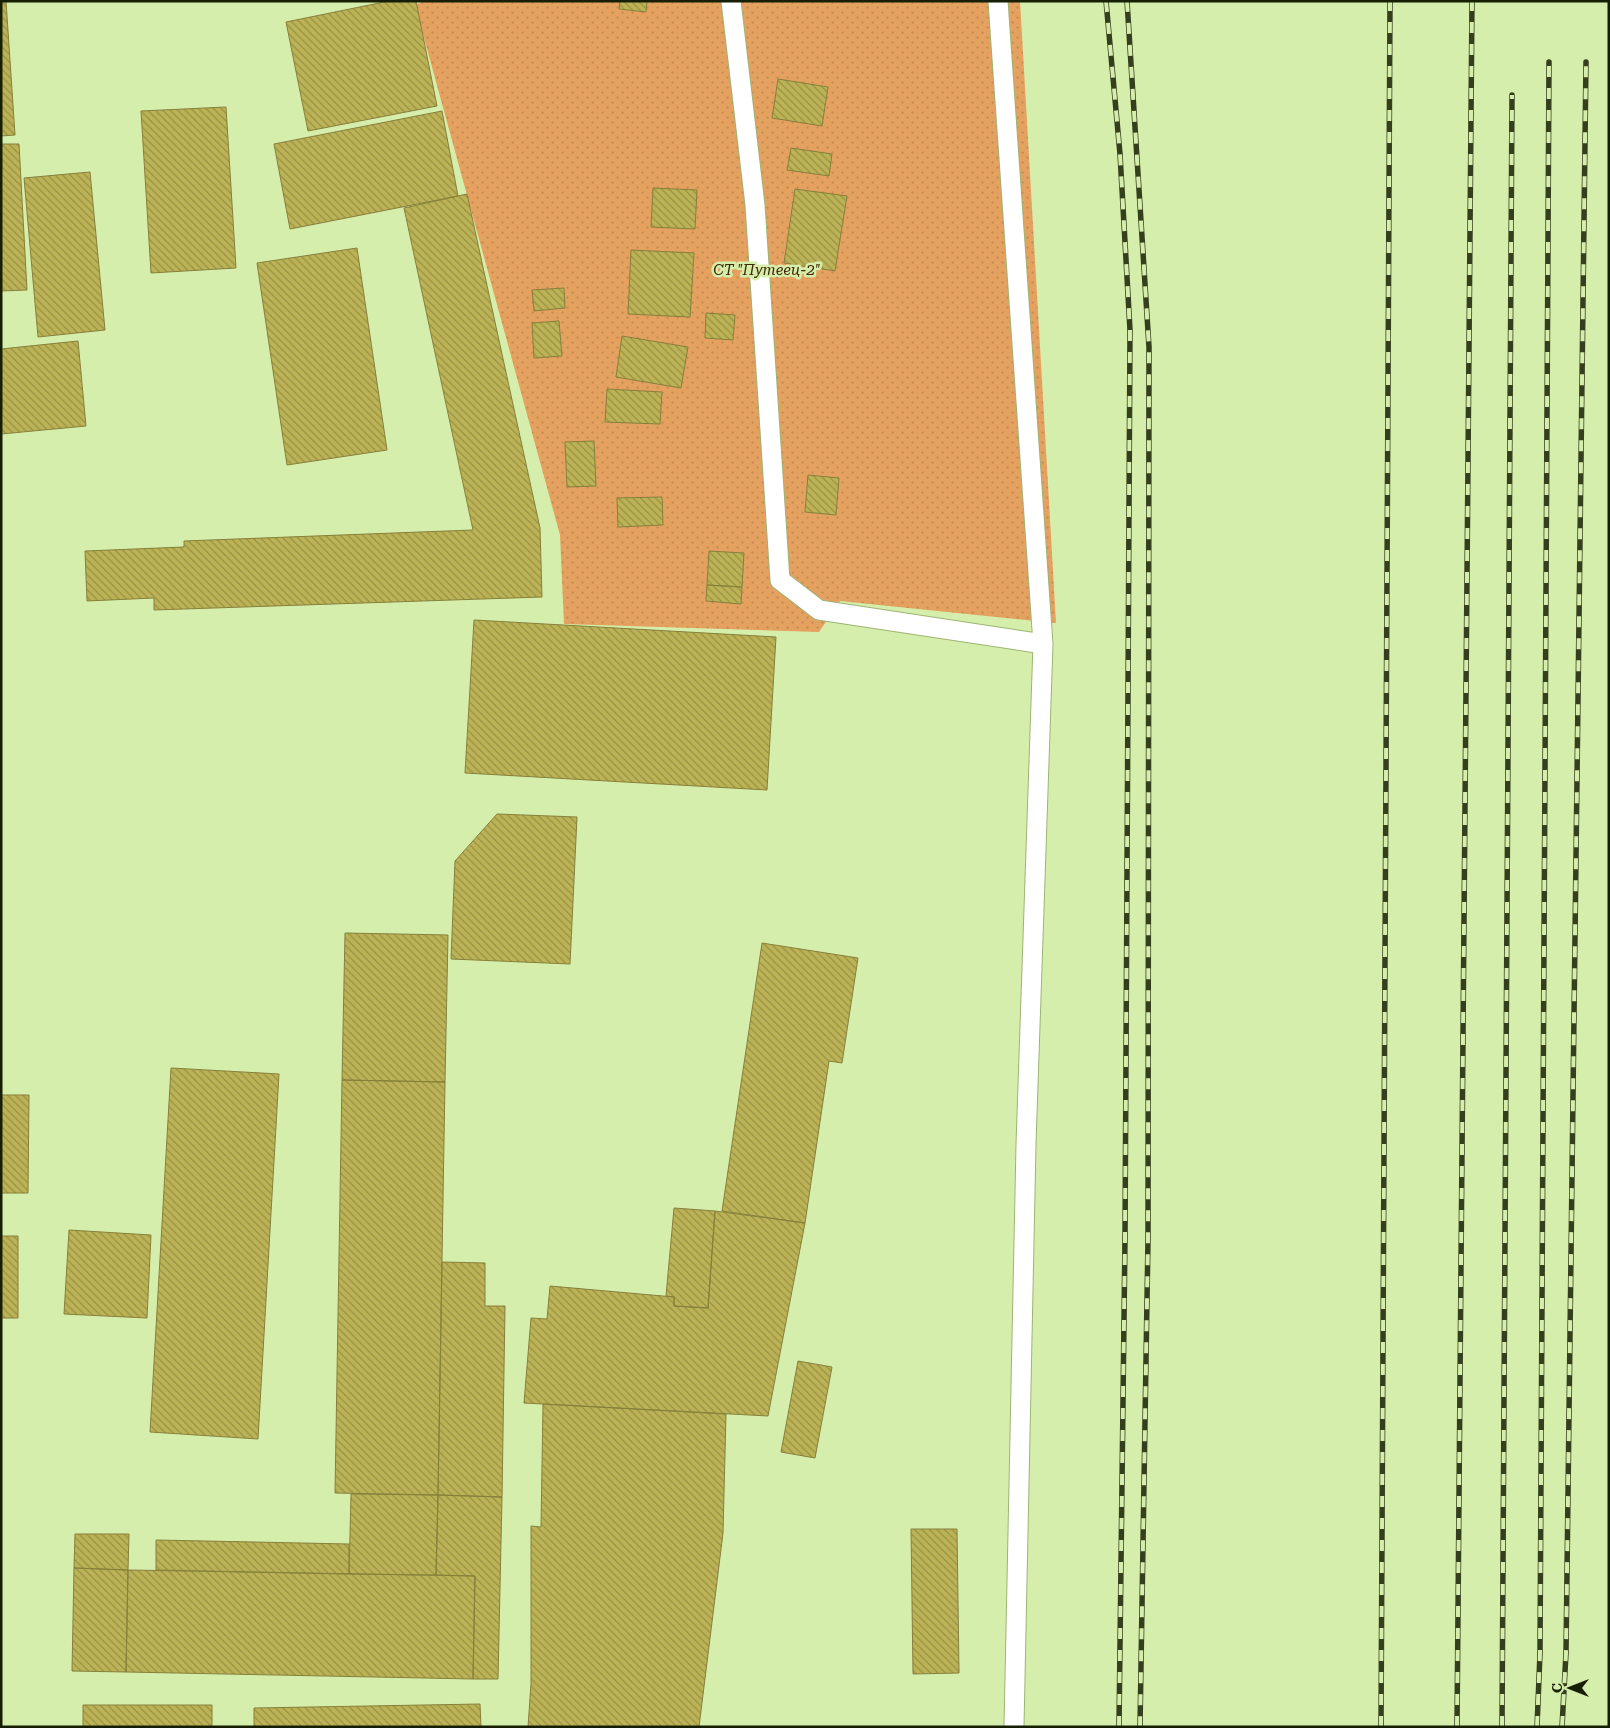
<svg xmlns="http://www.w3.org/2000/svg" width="1610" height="1728" font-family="'Roboto Serif',serif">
<defs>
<pattern id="park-dots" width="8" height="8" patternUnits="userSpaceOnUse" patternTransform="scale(1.25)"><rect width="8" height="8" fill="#e4a15f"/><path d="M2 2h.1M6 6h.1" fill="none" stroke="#c38a51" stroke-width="1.8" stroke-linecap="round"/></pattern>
<pattern id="building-back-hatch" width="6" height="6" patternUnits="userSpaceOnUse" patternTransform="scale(1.25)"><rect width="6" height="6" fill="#bcb356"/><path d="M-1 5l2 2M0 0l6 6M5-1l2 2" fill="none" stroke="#989145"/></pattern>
</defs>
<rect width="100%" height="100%" fill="#d6eeab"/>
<!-- park -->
<path fill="url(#park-dots)" d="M425,1H1020L1056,623L840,601L819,632L564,624L560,535L415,5Z"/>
<!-- building -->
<path fill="url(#building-back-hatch)" stroke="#86803b" d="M1,1H6L15,135L1,136Z
M389,1H416L437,106L308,131L286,22Z
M620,1H647L646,12L619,9Z
M778,79L828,87L822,126L772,118Z
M226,107L236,268L151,273L141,111Z
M442,111L458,196L290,229L274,144Z
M1,144H19L27,290L1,291Z
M791,148L832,154L829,176L787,170Z
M90,172L105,330L38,337L24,178Z
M653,188L697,190L695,229L651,227Z
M795,189L847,196L835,271L784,263Z
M467,194L540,528L542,597L154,610V598L87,601L85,551L184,547V541L473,530L404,208Z
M357,248L387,450L287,465L257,263Z
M631,250L694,253L690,317L628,314Z
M564,288L565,308L534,311L532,290Z
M706,313L735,315L733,340L705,338Z
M559,321L562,356L534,358L532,323Z
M622,336L688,347L681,388L616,377Z
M78,341L86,426L1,434V349Z
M607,389L662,392L660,424L605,422Z
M594,441L596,486L567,487L565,442Z
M808,475L839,478L836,515L805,512Z
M662,497L663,525L618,527L617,498Z
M709,551L744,553L742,587L707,585Z
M707,585L742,587L741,604L706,601Z
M474,620L776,637L767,790L465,773Z
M497,814L577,817L570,964L451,959L455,861Z
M345,933L448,935L445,1082L342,1080Z
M762,943L858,958L842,1063L829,1061L805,1223L722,1211Z
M171,1068L279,1074L258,1439L150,1432Z
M342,1080L445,1082L438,1495L335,1493Z
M1,1095H29L28,1193H1Z
M674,1208L715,1211L708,1308L674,1306V1297L666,1296Z
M715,1211L805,1223L768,1416L524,1403L531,1318L547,1319L550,1286L674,1297V1306L708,1308Z
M69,1230L151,1235L147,1318L64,1314Z
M1,1236H18V1318H1Z
M442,1262L485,1263V1306H505L502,1497L438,1495Z
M798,1361L832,1367L815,1458L781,1452Z
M543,1404L726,1414L723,1533L699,1727H528L531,1684V1526L541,1527Z
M351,1494L438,1495L436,1575L349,1574Z
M438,1495L502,1497L498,1679H473L475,1576L436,1575Z
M911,1529H957L959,1673L913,1674Z
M75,1534H129L128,1570L74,1568Z
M156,1540L349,1544V1574L156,1570Z
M74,1568L128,1570L126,1672L72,1671Z
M128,1570L475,1576L473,1679L126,1672Z
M480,1704L481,1727H254V1708Z
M83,1705H212V1727H83Z"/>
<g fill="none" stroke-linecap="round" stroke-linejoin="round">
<!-- lane casing -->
<g stroke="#9eb474" stroke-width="21">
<path id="lane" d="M731,1L755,205L780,580L819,610L1043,644
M998,1L1043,644L1026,1144L1014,1727"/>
</g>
<!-- lane -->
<use href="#lane" stroke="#fff" stroke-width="19"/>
<!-- rail casing -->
<g stroke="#343f1e" stroke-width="5.5">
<path id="rail" d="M1106,1L1120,154L1130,330L1125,1238L1119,1727
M1127,1L1149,347L1148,1239L1140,1727
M1381,1727L1390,1
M1457,1727L1472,1
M1502,1727L1512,95
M1537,1727L1540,1653L1549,62
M1562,1727L1566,1653L1586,62"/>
</g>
<!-- rail -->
<use href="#rail" stroke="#d6eeab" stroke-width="4" stroke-dasharray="11" stroke-linecap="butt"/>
</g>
<g text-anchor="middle" stroke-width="5" stroke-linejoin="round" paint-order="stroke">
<!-- park labels -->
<g font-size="15" font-style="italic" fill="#412608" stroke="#d6eeab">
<text x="767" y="275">СТ "Путеец-2"</text>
</g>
</g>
<!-- border -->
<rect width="1610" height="1728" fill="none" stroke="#161e04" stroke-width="5"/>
<!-- north arrow -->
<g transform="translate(1570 1688) rotate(270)" stroke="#d6eeab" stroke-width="4" paint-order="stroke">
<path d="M0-4L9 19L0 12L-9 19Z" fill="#161e04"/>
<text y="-8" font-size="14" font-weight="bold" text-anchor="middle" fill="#161e04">С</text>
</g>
</svg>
